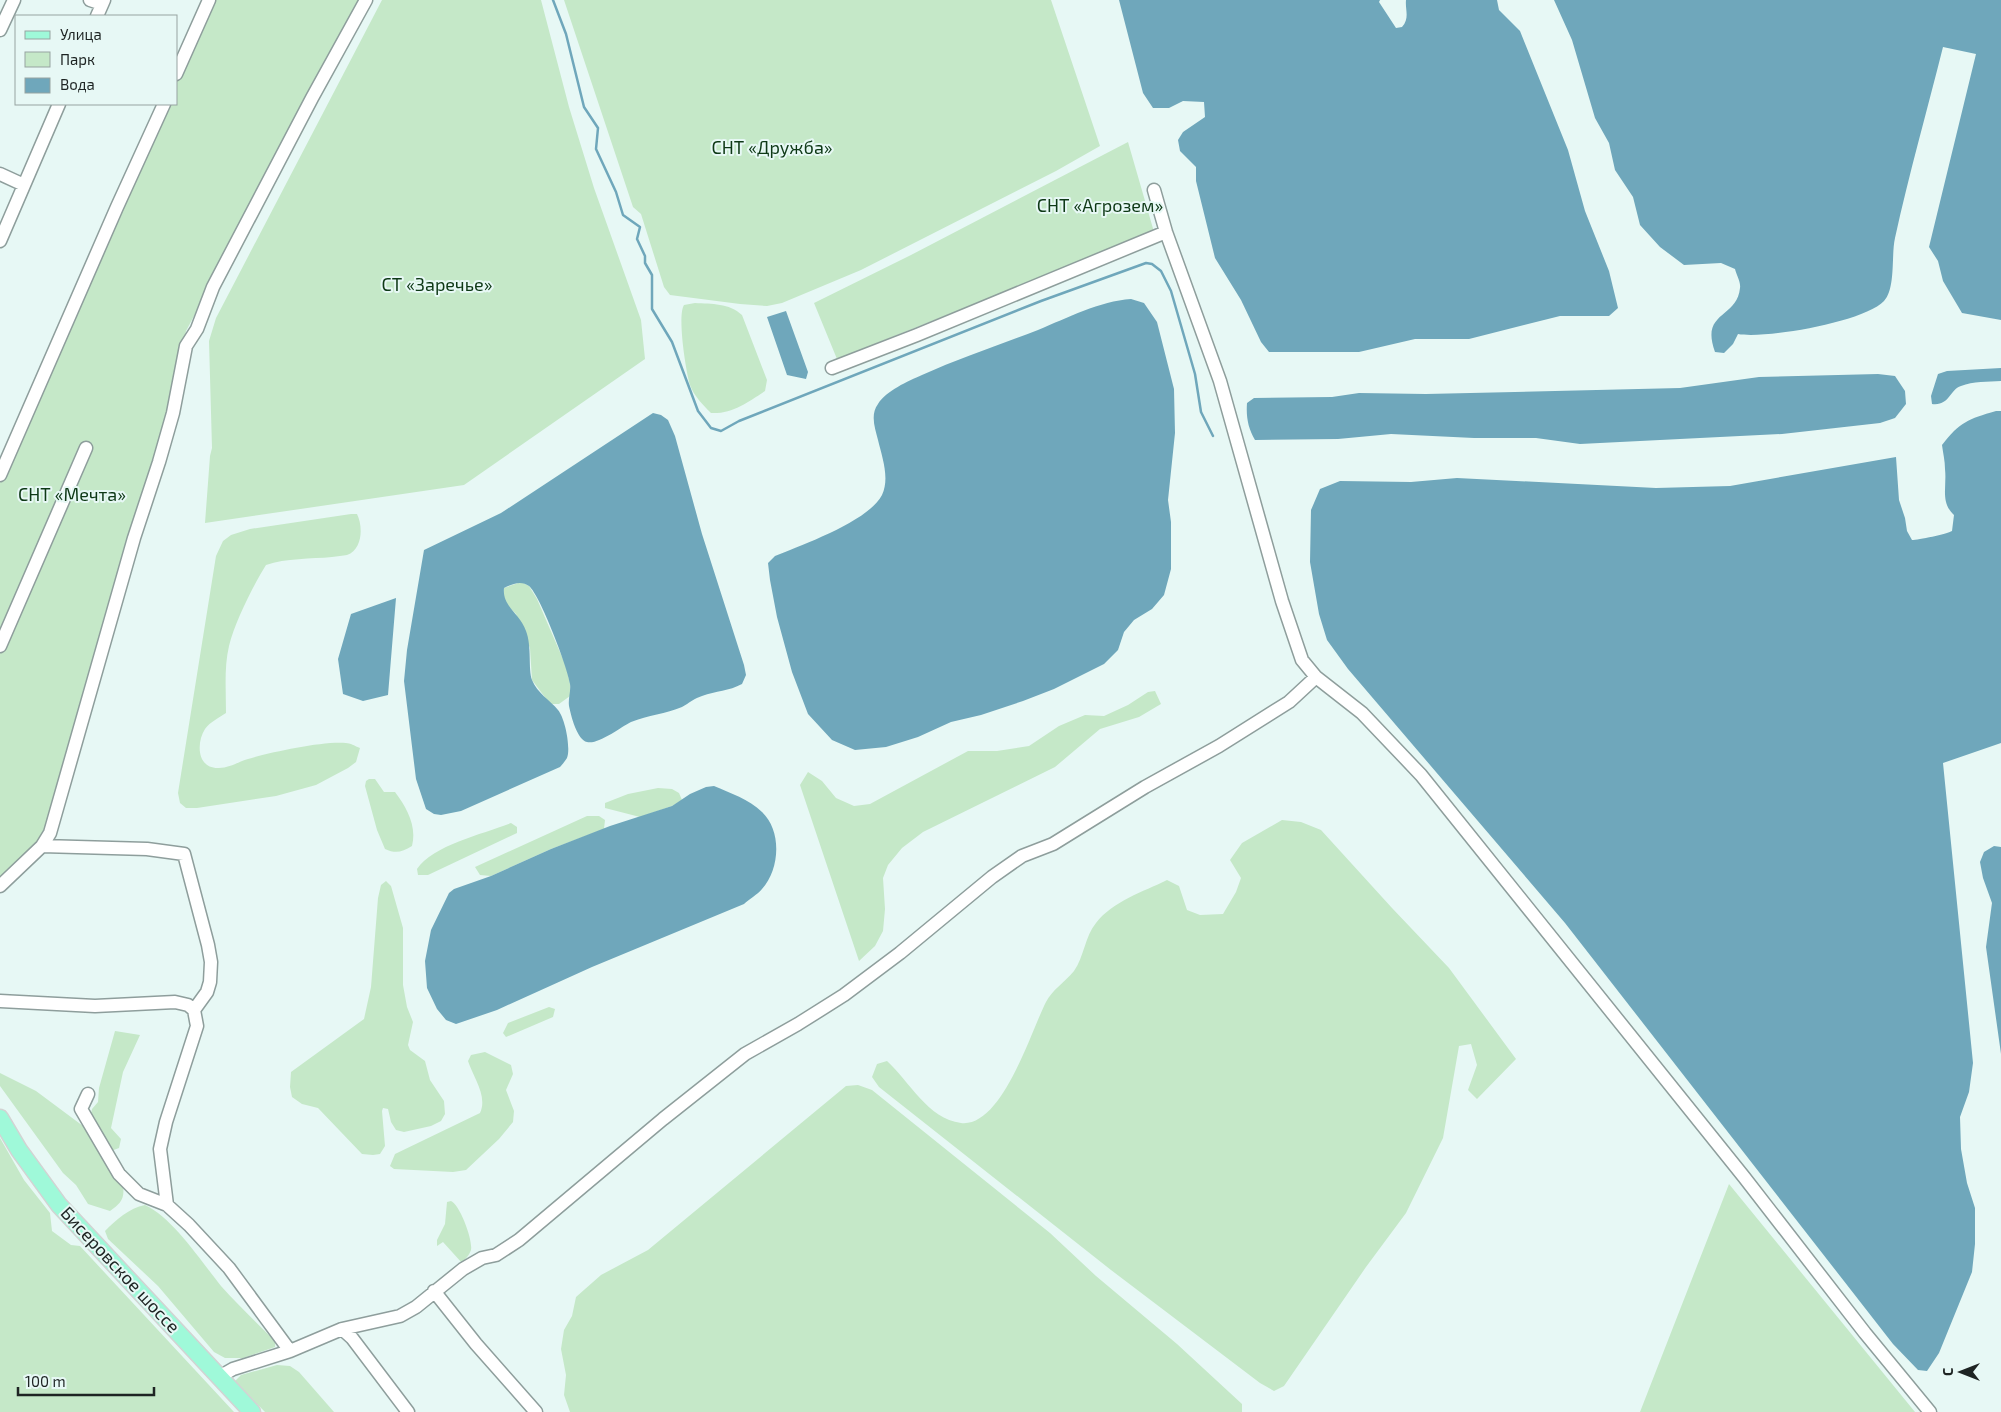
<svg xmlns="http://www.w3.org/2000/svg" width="2001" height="1412" viewBox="0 0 2001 1412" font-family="'Exo 2',sans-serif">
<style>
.green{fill:#c5e8c8}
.water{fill:#6fa7bb}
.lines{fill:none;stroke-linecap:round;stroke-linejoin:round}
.stream{stroke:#6fa7bb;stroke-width:2.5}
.minor-casing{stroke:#8e9e9c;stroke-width:15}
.major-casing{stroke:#d2d3d3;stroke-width:19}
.minor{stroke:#fff;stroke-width:12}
.major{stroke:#9ff9d9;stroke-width:16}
.labels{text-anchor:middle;stroke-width:4;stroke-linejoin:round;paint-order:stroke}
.park-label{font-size:18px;fill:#0e3916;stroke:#e7f8f5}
.street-label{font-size:18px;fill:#1e2423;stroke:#e7f8f5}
</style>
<rect width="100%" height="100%" fill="#e7f8f5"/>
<path class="green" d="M 212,0 L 362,0 L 186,331 L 170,414 L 46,832 L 28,856 L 0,881 L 0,483 L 167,104 L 176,104 L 176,82 Z
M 382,0 L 541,0 L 569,107 L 594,188 L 641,320 L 645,359 L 464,485 L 205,523 L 210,456 L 212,448 L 209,341 L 216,318 Z
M 564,0 L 1051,0 L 1100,146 L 1056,171 L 861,270 L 782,303 L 767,306 L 740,304 L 670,295 L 664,287 L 641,214 L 633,207 Z
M 1128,142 L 1154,232 L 837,359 L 814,303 L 911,255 Z
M 695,303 C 712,304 729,303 742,315 L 767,380 L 765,391 C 748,402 733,414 711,413 C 703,405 694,396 690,385 C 686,372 677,316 684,305 Z
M 351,514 L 357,514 C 363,526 363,549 347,555 C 343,556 337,556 332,557 C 311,559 286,558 266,565 C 253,586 235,622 229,646 C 224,667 226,691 226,713 C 220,717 210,722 205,729 C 196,743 197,769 219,768 C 229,768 238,762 248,759 C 272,752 322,741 346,743 C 350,743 355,746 360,748 L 356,762 L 348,768 L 316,785 L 276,796 L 197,808 L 186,808 L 180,803 L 178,793 L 216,556 L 223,541 L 231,535 L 250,529 Z
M 521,582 L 529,586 L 537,599 L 566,666 L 570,684 L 570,696 L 559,704 L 550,704 L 532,680 L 530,648 L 516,614 L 508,606 L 503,598 L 504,588 Z
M 1155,691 L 1161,704 L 1139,717 L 1100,729 L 1055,767 L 923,832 L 902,848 L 888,865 L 883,878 L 885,909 L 883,931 L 875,946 L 859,961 L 800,785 L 808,772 L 822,781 L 836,798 L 854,806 L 870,804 L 968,751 L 997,751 L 1029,746 L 1059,726 L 1085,715 L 1104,716 L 1128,705 L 1148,692 Z
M 369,779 L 375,779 L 384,792 L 395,792 C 407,808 417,826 412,846 C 402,852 396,854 385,849 L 377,830 L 365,786 L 366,781 Z
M 658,788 L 672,789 L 679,793 L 682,800 L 672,806 L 640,817 L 605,808 L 605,803 L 628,794 Z
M 587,816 L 599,816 L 605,820 L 604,829 L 551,849 L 491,876 L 480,875 L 475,867 Z
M 1282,820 L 1301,822 L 1321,830 L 1392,908 L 1449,968 L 1516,1059 L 1477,1099 L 1468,1090 L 1477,1065 L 1471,1044 L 1459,1046 L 1443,1138 L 1406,1213 L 1366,1267 L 1284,1386 L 1274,1391 L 1260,1383 L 1111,1270 L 879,1087 L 872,1077 L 877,1064 L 887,1061 C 909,1081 928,1119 961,1123 C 1002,1128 1031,1031 1046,1002 C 1052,990 1065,982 1074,971 C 1084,957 1085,936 1096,923 C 1113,901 1143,892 1167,880 L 1179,886 L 1187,910 L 1200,915 L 1223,914 L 1236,892 L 1241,878 L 1230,860 L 1242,843 Z
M 511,823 L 517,827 L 517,833 L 428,875 L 418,875 L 417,869 C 433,845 483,834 511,823 Z
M 386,881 L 391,886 L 403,928 L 403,985 L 407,1007 L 413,1022 L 408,1045 L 410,1050 L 425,1061 L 430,1080 L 444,1101 L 445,1114 L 441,1121 L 431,1126 L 404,1132 L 396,1130 L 391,1122 L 388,1109 L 383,1108 L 382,1111 L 385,1146 L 380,1154 L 373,1155 L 362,1154 L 318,1108 L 302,1104 L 292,1097 L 290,1087 L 291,1072 L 364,1019 L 371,987 L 378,898 L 381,885 Z
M 549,1007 L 555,1009 L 553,1017 L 506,1037 L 503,1033 L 508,1023 Z
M 115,1031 L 140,1035 L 123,1072 L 111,1128 L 121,1139 L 119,1148 L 111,1151 L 91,1114 L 92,1109 L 98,1102 L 99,1088 Z
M 485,1052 L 511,1065 L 513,1074 L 506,1090 L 514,1111 L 513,1122 L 499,1139 L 466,1170 L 453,1172 L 394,1169 L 390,1166 L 395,1154 L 480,1113 C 488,1096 473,1077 468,1061 L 471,1055 Z
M 0,1073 L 36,1091 L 83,1126 L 123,1186 C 125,1199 120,1204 110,1211 L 88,1204 L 76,1185 L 63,1173 L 0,1086 Z
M 858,1085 L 872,1090 L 1050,1233 L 1096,1276 L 1177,1344 L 1242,1404 L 1242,1412 L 570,1412 L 564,1395 L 566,1375 L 561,1349 L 564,1330 L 572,1316 L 576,1297 L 601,1275 L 648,1250 L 846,1086 Z
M 0,1138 L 24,1180 L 50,1213 L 52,1231 L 71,1245 L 80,1246 L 234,1412 L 0,1412 Z
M 1729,1184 L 1915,1412 L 1640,1412 Z
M 451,1201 C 460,1205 473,1240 471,1250 C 469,1256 465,1259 462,1263 L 443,1242 L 437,1246 L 437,1240 L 445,1224 L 447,1202 Z
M 145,1205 C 173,1218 201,1261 221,1286 C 238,1305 257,1323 275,1341 L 275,1347 L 243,1358 L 225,1358 L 214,1352 L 158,1286 L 108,1239 L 105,1231 C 116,1220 129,1208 145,1205 Z
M 277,1365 L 290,1366 L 299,1372 L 334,1412 L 265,1412 L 235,1381 L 241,1375 Z"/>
<path class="water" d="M 1119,0 L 1380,0 L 1379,2 L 1396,28 L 1402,27 C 1410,18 1405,10 1406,0 L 1497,0 L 1499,10 L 1520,31 L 1568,150 L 1585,211 L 1609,271 L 1618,308 L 1609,316 L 1560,316 L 1469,339 L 1415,339 L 1359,352 L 1269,352 L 1261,342 L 1241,300 L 1215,258 L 1196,181 L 1196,167 L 1180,151 L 1178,140 L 1183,132 L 1205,117 L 1204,102 L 1183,101 L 1169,108 L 1153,108 L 1143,93 Z
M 1554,0 L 2001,0 L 2001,320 L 1962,313 L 1943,281 L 1938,261 L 1929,247 L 1976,54 L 1943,47 C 1927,111 1909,174 1895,238 C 1891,255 1896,288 1884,301 C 1864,322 1766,339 1738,334 L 1733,344 L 1724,353 L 1715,352 C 1700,311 1737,319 1740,288 C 1741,282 1736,274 1735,269 L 1721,263 L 1684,265 L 1660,247 L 1640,225 L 1633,197 L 1615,170 L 1609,143 L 1595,118 L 1572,40 Z
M 1131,299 L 1144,303 L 1157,322 L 1174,389 L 1175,433 L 1168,500 L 1171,522 L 1171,569 L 1164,595 L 1152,609 L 1134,620 L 1124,632 L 1118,650 L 1104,664 L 1054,689 L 1023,701 L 981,715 L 951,722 L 918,737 L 886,747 L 855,750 L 832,740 L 808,714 L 792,672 L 777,617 L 770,580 L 768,563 L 775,556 C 802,545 869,521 882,495 C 890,478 882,457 878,440 C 875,428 870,415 878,404 C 886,391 908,381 922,375 C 960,358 999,345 1038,330 C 1067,318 1100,301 1131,299 Z
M 786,311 L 808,372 L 806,379 L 787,375 L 767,317 Z
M 2001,368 L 2001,381 C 1988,382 1973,381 1961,386 C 1949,390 1950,406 1932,404 L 1931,396 L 1938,374 L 1947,371 Z
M 1878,374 L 1895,376 L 1905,391 L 1906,404 L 1895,418 L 1880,423 L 1782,434 L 1580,444 L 1536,438 L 1474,438 L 1391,434 L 1338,439 L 1255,440 C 1248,428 1246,417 1247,403 L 1254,398 L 1332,397 L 1359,393 L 1426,394 L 1680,388 L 1759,377 Z
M 1996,411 L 2001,411 L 2001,743 L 1943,763 L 1973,1063 L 1969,1092 L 1960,1117 L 1961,1149 L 1967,1183 L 1975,1208 L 1975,1244 L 1972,1272 L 1939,1353 L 1927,1371 L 1918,1370 L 1893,1344 L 1565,923 L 1348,669 L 1327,640 L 1319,614 L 1310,562 L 1311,510 L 1320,489 L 1340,481 L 1411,482 L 1457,478 L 1656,488 L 1730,486 L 1896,457 L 1899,500 L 1905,518 L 1907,531 L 1912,540 C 1918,540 1947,534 1952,531 L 1954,515 C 1940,502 1947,487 1945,469 C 1945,461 1943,453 1942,445 C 1960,422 1968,419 1996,411 Z
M 653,413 L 661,415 L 668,420 L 675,436 L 702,534 L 744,665 L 746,675 L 742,684 C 729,691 716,691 702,696 C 695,698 689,703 682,707 C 666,714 648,715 631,722 C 621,727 598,745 587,742 C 577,740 571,716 569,706 C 568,699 571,691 570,684 C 568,668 540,595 529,586 C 521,580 512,584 504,588 C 502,607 520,613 526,631 C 532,646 528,669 532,680 C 537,693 550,700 558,710 C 565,718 571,748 567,758 C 565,761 562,765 560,767 L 461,811 L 441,815 L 434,814 L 426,809 L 416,779 L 404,681 L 407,650 L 424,550 L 501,513 Z
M 396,598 L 388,695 L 363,701 L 343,694 L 338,659 L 351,614 Z
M 714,786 C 730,793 749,799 762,812 C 782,831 780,869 762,889 C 757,895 749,899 744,904 L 592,967 L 497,1010 L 456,1024 L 446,1020 L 437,1009 L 427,988 L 425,961 L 431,930 L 449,893 L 454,889 L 491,876 L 551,849 L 610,826 L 672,806 L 690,794 L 706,787 Z
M 1994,846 L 2001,847 L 2001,1054 L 1986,947 L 1992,903 L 1983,878 L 1980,862 L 1984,852 Z"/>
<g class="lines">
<path class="stream" d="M 553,0 L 566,34 L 584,107 L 598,128 L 596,149 L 616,192 L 623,215 L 640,227 L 637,239 L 645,256 L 645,263 L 652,275 L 652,309 L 672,342 L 698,411 L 711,428 L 721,431 L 739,421 L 1041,301 L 1146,263 L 1152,264 L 1161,271 L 1171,291 L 1195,374 L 1201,412 L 1213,436"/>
<g class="minor-casing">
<path id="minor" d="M 90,0 L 102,4
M 97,16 L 104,0
M 0,30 L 14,0
M 176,74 L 209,0
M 0,174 L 24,185
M 1154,190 L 1166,232 L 1220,381 L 1282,601 L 1302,660 L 1316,677 L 1362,713 L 1421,775 L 1744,1177 L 1865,1333 L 1930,1412
M 0,241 L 59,104
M 832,368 L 917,335 L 1166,232
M 0,475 L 117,207 L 164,104
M 0,646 L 86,448
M 42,846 L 147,849 L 184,854 L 208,945 L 211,962 L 210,982 L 207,992 L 194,1010
M 0,886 L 42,846 L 50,833 L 134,538 L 159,462 L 173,413 L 186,346 L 197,329 L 213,287 L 312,98 L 366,0
M 0,1001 L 95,1006 L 175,1002 L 188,1005 L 194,1010 L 197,1026 L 166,1122 L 160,1149 L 167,1205 L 189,1225 L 229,1268 L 290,1351
M 88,1094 L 81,1109 L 119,1174 L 139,1194 L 167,1205
M 434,1291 L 476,1344 L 536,1412
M 342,1329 L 352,1338 L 408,1412
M 219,1377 L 233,1369 L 290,1351 L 342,1329 L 400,1316 L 416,1307 L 463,1269 L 482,1258 L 496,1255 L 519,1240 L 663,1119 L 745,1054 L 798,1024 L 844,995 L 900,953 L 992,877 L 1022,856 L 1053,844 L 1145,787 L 1219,746 L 1289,702 L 1316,677"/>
</g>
<g class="major-casing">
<path id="major" d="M 0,1118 L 19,1150 L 59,1205 L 252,1412"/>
</g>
<use href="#minor" class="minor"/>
<use href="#major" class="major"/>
</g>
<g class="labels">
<g class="park-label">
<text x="772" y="154">СНТ «Дружба»</text>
<text x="1100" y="212">СНТ «Агрозем»</text>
<text x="437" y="291">СТ «Заречье»</text>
<text x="72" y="501">СНТ «Мечта»</text>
</g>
<g class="street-label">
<text transform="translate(120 1270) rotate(47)" y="6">Бисеровское шоссе</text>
</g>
</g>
<rect x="15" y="15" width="162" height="90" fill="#e7f8f5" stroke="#97a3a1"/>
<rect x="25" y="31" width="25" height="8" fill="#9ff9d9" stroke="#97a3a1"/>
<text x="60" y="40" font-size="15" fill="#1e2423">Улица</text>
<rect x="25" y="52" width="25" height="15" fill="#c5e8c8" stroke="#97a3a1"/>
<text x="60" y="65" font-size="15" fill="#1e2423">Парк</text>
<rect x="25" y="78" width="25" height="15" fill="#6fa7bb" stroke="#97a3a1"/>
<text x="60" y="90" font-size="15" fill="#1e2423">Вода</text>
<g transform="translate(1961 1372) rotate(270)" stroke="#e7f8f5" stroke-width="4" paint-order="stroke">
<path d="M0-4L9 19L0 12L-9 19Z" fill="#1e2423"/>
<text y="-8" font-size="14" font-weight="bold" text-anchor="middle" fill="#1e2423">С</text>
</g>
<path d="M18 1387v8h136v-8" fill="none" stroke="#1e2423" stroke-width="2.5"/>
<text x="25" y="1387" font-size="15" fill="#1e2423" stroke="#e7f8f5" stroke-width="4" paint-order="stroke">100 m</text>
</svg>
